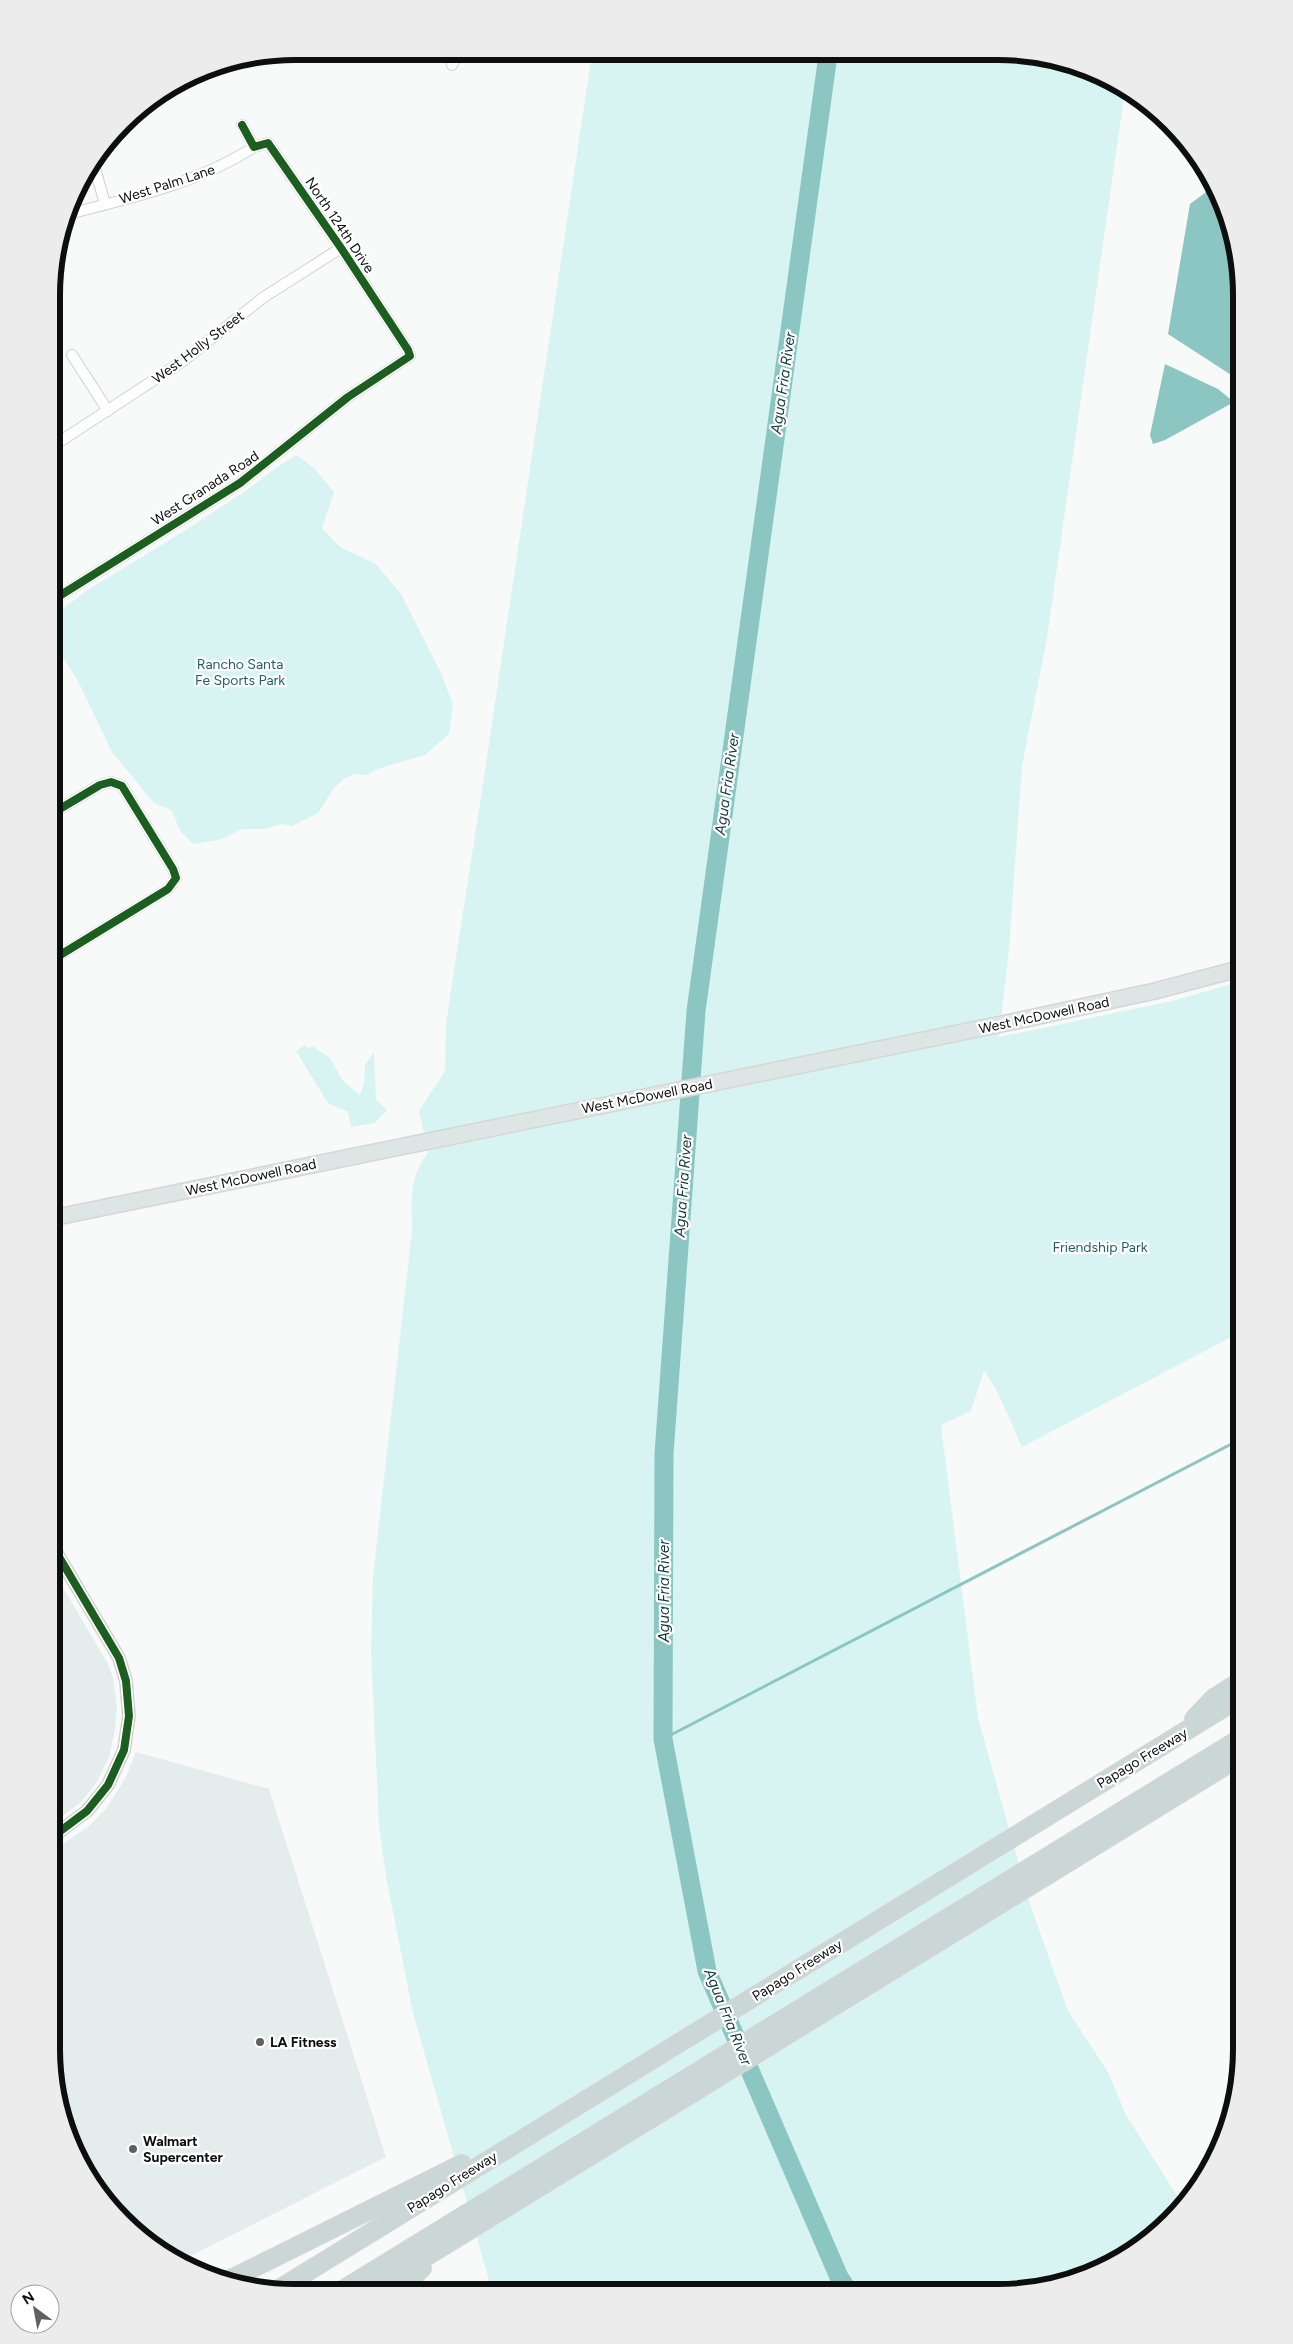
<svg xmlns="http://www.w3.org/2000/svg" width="1293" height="2344" viewBox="0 0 1293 2344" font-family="Figtree,sans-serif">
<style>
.built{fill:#e4edec}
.green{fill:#d8f4f2}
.water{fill:#8bc6c3}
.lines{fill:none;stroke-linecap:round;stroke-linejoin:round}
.stream{stroke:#8bc6c3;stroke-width:3}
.river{stroke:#8bc6c3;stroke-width:19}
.minor-casing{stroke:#cfd2d1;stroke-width:12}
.tertiary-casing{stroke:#cfd2d1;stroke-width:14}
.primary-casing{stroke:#d5d7d6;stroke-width:18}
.motorway-casing{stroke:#d5d7d6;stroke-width:20}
.minor{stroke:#fefefe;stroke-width:10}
.tertiary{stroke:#fefefe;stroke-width:11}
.primary{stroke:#dee6e5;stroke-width:15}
.motorway{stroke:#cbd6d6;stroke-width:18}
.cycleway-casing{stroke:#fff;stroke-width:11}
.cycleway{stroke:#1b5e20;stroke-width:8}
.poi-dot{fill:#5f6160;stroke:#fff;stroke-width:2}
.labels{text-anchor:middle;stroke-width:4.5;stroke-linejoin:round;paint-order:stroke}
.street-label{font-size:14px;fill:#0d0e0e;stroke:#fff}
.park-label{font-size:14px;fill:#1f6361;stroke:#fff}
.poi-label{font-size:14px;font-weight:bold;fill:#0d0e0e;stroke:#fff;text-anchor:start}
.water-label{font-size:15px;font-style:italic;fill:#0f3836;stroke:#fff}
.rim{fill:none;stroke:#0d0e0e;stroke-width:6}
</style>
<rect width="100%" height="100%" fill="#f7faf9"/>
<path class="built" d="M 52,1569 L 108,1664 L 113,1678 L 117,1706 L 115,1729 L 109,1757 L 97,1782 L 81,1802 L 52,1824 Z
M 136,1752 L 269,1789 L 386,2157 L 180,2261 L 134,2233 L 92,2185 L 64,2128 L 51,2049 L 51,1852 L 88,1827 L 106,1809 L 125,1779 Z"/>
<path class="green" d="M 592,53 L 1046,56 L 1106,76 L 1125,89 L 1047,638 L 1022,766 L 1009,950 L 999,1037 L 1172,1001 L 1242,981 L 1241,1332 L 1022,1447 L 998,1393 L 984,1370 L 971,1411 L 941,1425 L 978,1718 L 1031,1907 L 1068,2011 L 1108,2072 L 1126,2115 L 1183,2205 L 1134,2252 L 1077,2280 L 998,2293 L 492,2291 L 413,2013 L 386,1877 L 379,1825 L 371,1653 L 373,1577 L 412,1230 C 412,1200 408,1178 428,1153 L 419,1111 L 445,1071 L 446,1025 L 454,970 L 481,797 Z
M 297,455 L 315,469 L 334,492 L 322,528 L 340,547 L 376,564 L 401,594 L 440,671 L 453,704 L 449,734 L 425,755 L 377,769 L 368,775 L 354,774 L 344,779 L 334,788 L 318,813 L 292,826 L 282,824 L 263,829 L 242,829 L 219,840 L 193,844 L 181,832 L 171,810 L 154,803 L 112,752 L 77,679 L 57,649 L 54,614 C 70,605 80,594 94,586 C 144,556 193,526 241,494 C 260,481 276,466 297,455 Z
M 305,1045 L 308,1048 L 312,1046 L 330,1058 L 343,1081 L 360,1095 L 364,1084 L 365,1065 L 374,1052 L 376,1099 L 387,1110 L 375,1123 L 351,1127 L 348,1112 L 328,1103 L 296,1051 Z"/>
<path class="water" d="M 1214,186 L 1229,216 L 1242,295 L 1242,382 L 1168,334 L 1190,204 Z
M 1165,364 L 1218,389 L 1234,402 L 1165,440 L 1153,444 L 1150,435 Z"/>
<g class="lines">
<path class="stream" d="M 663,1739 L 1241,1439"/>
<path class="river" d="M 828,55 L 696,1011 L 664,1454 L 663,1739 L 707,1971 L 839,2277 L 849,2292"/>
<g class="minor-casing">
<path id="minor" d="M 452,65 L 459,52
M 94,165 L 105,204
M 68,214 C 132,198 198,183 254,147
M 72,355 L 108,411
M 53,446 L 183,361 L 264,297 L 341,248
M 53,593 L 56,598 L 240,483 L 348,397 L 410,356 L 408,350 L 341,248 L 268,143 L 254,147 L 242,125
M 52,960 L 168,889 L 176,878 L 173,869 L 122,786 L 111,782 L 100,785 L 53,813"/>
</g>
<g class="tertiary-casing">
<path id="tertiary" d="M 51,1838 L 87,1811 L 108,1785 L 124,1750 L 129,1716 L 126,1681 L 119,1658 L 52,1545"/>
</g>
<g class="primary-casing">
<path id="primary" d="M 52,1218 L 1002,1024 L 1155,991 L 1242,968"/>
</g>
<g class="motorway-casing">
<path id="motorway" d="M 1194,1719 L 1214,1698 L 1241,1681
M 227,2281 L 462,2164
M 276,2291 L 1241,1697
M 341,2291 L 1241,1738
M 370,2291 L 1241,1756
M 398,2291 L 422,2268"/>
</g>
<use href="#minor" class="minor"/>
<use href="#tertiary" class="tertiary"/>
<use href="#primary" class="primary"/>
<use href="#motorway" class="motorway"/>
<g class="cycleway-casing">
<path id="cycleway" d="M 53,593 L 56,598 L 240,483 L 348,397 L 410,356 L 408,350 L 341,248 L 268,143 L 254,147 L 242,125
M 52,960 L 168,889 L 176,878 L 173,869 L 122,786 L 111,782 L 100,785 L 53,813
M 51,1838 L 87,1811 L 108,1785 L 124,1750 L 129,1716 L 126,1681 L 119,1658 L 52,1545"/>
</g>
<use href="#cycleway" class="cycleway"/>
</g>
<g class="poi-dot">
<circle cx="260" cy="2042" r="5"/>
<circle cx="133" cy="2149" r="5"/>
</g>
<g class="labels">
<g class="street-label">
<text transform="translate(167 184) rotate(-18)" y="5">West Palm Lane</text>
<text transform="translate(340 225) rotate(56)" y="5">North 124th Drive</text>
<text transform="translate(198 347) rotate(-37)" y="5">West Holly Street</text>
<text transform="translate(205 488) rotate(-33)" y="5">West Granada Road</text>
<text transform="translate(1044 1015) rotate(-12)" y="5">West McDowell Road</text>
<text transform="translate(647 1096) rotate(-11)" y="5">West McDowell Road</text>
<text transform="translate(251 1177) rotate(-12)" y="5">West McDowell Road</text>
<text transform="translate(1142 1758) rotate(-31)" y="5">Papago Freeway</text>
<text transform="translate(797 1970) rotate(-32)" y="5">Papago Freeway</text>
<text transform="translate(452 2182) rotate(-32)" y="5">Papago Freeway</text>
</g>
<g class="park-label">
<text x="240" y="669">Rancho Santa<tspan x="240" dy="16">Fe Sports Park</tspan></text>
<text x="1100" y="1252">Friendship Park</text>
</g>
<g class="poi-label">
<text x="270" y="2047">LA Fitness</text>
<text x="143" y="2146">Walmart<tspan x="143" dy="16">Supercenter</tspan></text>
</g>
<g class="water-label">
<text transform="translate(783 383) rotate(-82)" y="5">Agua Fria River</text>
<text transform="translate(727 784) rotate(-82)" y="5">Agua Fria River</text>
<text transform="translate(683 1186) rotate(-86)" y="5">Agua Fria River</text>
<text transform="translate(664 1591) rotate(-90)" y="5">Agua Fria River</text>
<text transform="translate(728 2017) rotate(68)" y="5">Agua Fria River</text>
</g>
</g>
<path d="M0 0H1293V2344H0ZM295 60H998A235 235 0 0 1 1233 295V2049A235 235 0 0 1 998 2284H295A235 235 0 0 1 60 2049V295A235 235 0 0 1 295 60Z" fill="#ececec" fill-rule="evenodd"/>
<path class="rim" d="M295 60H998A235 235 0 0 1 1233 295V2049A235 235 0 0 1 998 2284H295A235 235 0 0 1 60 2049V295A235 235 0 0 1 295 60Z"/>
<g transform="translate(35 2309) rotate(328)"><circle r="24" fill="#ffffff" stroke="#9e9f9f"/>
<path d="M0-4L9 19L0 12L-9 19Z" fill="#5f6160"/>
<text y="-8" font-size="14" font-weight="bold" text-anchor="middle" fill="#0d0e0e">N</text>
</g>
</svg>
